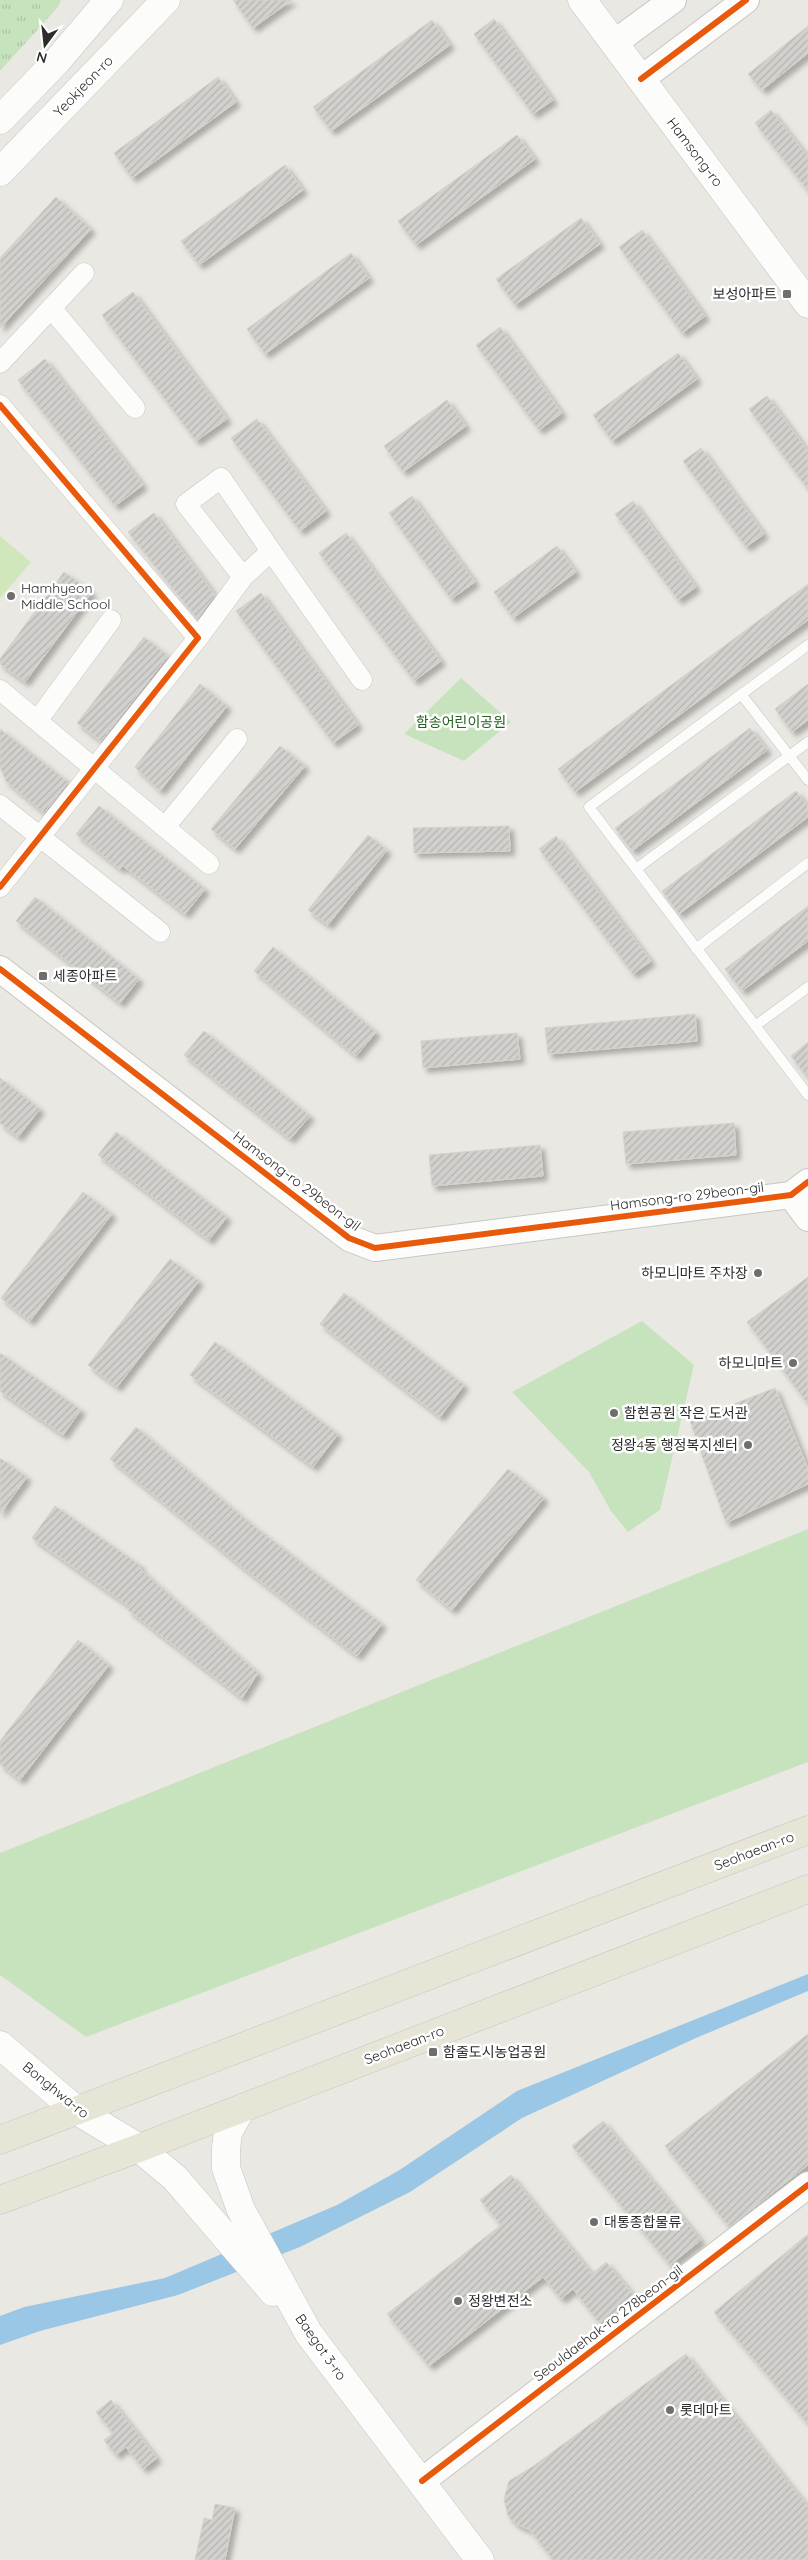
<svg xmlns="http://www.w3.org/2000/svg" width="808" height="2560" viewBox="0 0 808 2560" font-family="Quicksand,'Noto Sans KR',sans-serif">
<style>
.grass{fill:url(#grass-tufts)}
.park{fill:#c7e3bd}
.pitch{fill:#d0e7bc}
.water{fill:#9bc7e6}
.building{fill:url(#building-hatch);stroke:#d5d3ce;filter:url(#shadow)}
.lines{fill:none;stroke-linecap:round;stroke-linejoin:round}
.service-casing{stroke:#c7c6c6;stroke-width:11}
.minor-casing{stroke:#c7c6c6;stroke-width:21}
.tertiary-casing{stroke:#c7c6c6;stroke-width:28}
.secondary-casing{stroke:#c7c6c6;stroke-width:29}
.primary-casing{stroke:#c6c5c2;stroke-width:29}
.service{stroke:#fcfcfb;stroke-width:10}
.minor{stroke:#fcfcfb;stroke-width:20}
.tertiary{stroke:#fcfcfb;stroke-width:26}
.secondary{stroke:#fcfcfb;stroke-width:28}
.primary{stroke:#e6e5d6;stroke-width:28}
.cycleway-casing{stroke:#fff;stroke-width:9}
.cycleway{stroke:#e8590c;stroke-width:6}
.poi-dot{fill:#6e6e6c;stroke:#fff;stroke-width:2}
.labels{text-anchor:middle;stroke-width:5;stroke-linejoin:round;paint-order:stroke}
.street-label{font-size:14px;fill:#2c2c2c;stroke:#fff}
.poi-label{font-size:14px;fill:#2c2c2c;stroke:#fff;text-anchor:start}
.park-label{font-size:14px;fill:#23651f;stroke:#fff}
</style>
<defs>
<pattern id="grass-tufts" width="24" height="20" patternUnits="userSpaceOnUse" patternTransform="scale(1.25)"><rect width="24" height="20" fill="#c7e3bd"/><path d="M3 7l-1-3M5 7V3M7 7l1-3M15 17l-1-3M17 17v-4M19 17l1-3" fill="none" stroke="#abc3a3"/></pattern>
<pattern id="building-hatch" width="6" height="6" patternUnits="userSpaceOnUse" patternTransform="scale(1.25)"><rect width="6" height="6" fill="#d3d1cd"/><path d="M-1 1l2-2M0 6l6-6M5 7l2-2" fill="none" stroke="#b5b4b0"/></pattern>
<filter id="shadow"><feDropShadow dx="4.5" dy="4.5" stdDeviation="2.5" flood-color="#0004"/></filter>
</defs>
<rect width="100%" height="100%" fill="#eae8e2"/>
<path class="grass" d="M 0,0 L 61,0 L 58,7 L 0,71 Z"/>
<path class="park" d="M 461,678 L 511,722 L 464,761 L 404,734 Z
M 642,1321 L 694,1365 L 660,1510 L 628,1532 L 611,1511 L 589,1472 L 512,1392 Z
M 808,1529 L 808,1762 L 86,2037 L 0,1975 L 0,1853 Z"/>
<path class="pitch" d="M 0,536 L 31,562 L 0,598 Z"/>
<path class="water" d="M 808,1974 L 808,1991 L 696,2038 L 522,2118 L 410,2192 L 300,2247 L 178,2295 L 40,2331 L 0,2345 L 0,2316 L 24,2307 L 165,2278 L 337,2205 L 398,2171 L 517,2091 Z"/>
<path class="building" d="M 233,0 L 292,0 L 253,28 Z
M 494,19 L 553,100 L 533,114 L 474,34 Z
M 432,20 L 450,45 L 331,131 L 313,107 Z
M 808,26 L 808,53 L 762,90 L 748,74 Z
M 218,77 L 236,102 L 132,178 L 114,153 Z
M 771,110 L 808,157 L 808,191 L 755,123 Z
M 517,135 L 535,159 L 416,245 L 398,221 Z
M 285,165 L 303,190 L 199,265 L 181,241 Z
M 56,197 L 91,229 L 0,328 L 0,258 Z
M 581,218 L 600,244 L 515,305 L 496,279 Z
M 642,230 L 705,316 L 682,333 L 619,247 Z
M 351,253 L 369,278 L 265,354 L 247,329 Z
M 133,292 L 227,419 L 196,441 L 102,315 Z
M 500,327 L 562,413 L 539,430 L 476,345 Z
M 678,353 L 697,379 L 612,441 L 593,415 Z
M 45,359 L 143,485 L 115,506 L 18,380 Z
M 767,396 L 808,451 L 808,489 L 749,409 Z
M 447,400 L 466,426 L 403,472 L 384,446 Z
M 257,419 L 326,511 L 300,531 L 231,438 Z
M 701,448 L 764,534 L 746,547 L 683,461 Z
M 412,496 L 475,582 L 451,599 L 389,513 Z
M 633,501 L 696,587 L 678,600 L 615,514 Z
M 154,513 L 215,595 L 197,619 L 128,532 Z
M 346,533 L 441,661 L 414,681 L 319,553 Z
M 557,546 L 576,572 L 513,618 L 494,592 Z
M 64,572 L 92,592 L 25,682 L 0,664 L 0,659 Z
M 808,584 L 808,620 L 575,792 L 558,769 Z
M 261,593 L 358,725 L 333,743 L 236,611 Z
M 144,637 L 168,656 L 101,741 L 77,723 Z
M 200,684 L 227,706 L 160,791 L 135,767 Z
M 808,684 L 808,720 L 792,732 L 775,709 Z
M 750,728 L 767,750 L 632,851 L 615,828 Z
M 0,729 L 68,782 L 44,813 L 6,781 L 0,767 Z
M 280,746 L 305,766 L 235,849 L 211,829 Z
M 796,791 L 808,807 L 808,817 L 679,914 L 662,891 Z
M 99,806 L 205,889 L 185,914 L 123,866 L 120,869 L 76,834 Z
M 509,826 L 510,851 L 414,853 L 413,828 Z
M 368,835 L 387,850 L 328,925 L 308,910 Z
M 556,836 L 651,961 L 633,974 L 539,849 Z
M 35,897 L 139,979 L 120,1003 L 16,921 Z
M 808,906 L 808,941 L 742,991 L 725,969 Z
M 273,947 L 376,1032 L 356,1056 L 254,971 Z
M 695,1014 L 697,1041 L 548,1054 L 545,1028 Z
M 204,1031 L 310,1116 L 290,1139 L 184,1055 Z
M 517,1033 L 520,1059 L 423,1068 L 421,1041 Z
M 808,1042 L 808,1078 L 791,1056 Z
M 0,1078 L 40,1109 L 18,1137 L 0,1123 Z
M 734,1123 L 736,1155 L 626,1164 L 623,1132 Z
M 116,1132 L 227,1217 L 209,1240 L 98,1155 Z
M 540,1145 L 543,1176 L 432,1186 L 429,1155 Z
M 83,1192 L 112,1214 L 30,1321 L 1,1298 Z
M 170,1259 L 199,1281 L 117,1387 L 88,1365 Z
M 808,1277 L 808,1404 L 747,1322 Z
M 344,1293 L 464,1385 L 440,1417 L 320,1324 Z
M 215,1342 L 338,1434 L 313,1467 L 190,1375 Z
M 0,1353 L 81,1410 L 63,1435 L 0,1391 Z
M 775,1388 L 808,1469 L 808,1484 L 726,1523 L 690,1421 Z
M 136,1427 L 251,1524 L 382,1624 L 357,1656 L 242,1567 L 110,1459 Z
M 0,1458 L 27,1477 L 0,1514 Z
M 508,1469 L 544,1498 L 452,1610 L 416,1580 Z
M 55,1506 L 141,1566 L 139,1568 L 258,1673 L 242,1698 L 128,1610 L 130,1607 L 32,1538 Z
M 78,1640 L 109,1665 L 20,1780 L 0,1764 L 0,1741 Z
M 808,2034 L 808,2165 L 729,2227 L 665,2146 Z
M 603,2121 L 701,2240 L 670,2265 L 572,2146 Z
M 511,2175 L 592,2274 L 606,2262 L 636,2298 L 601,2325 L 573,2289 L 561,2299 L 543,2277 L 429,2366 L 387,2314 L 501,2225 L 480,2200 Z
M 808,2234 L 808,2424 L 714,2312 Z
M 686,2354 L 808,2507 L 808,2560 L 553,2560 L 530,2530 L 516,2524 L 508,2516 L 504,2499 L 509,2481 L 532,2467 Z
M 111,2400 L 157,2458 L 143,2469 L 126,2447 L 116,2455 L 104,2440 L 113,2433 L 96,2412 Z
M 215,2504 L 235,2508 L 225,2560 L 195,2560 L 204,2518 L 212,2520 Z"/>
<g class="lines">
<g class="service-casing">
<path id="service" d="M 808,645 L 589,807 L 808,1095
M 741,694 L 808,780
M 636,869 L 808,742
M 696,949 L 808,863
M 755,1026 L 808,987"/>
</g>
<g class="minor-casing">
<path id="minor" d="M 51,308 L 135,408
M 0,363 L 84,273
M 0,405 L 198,638 L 0,887
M 271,551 L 362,680
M 198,638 L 243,577 L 186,504 L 221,478 L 271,551 L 243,577
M 0,690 L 209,864
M 37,721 L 111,620
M 0,805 L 160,932
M 165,827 L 237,739"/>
</g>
<g class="tertiary-casing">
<path id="tertiary" d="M 614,43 L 673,0
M 641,79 L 746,0
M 0,969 L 349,1238 L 375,1248 L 791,1195 L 808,1182
M 791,1195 L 808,1218
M 422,2481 L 808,2185"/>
</g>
<g class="secondary-casing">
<path id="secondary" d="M 582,0 L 808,304
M 0,120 L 57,61 L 109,0
M 0,172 L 166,0
M 0,2045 L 76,2110 L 139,2148 L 175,2178 L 273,2292
M 241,2109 L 228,2132 L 226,2149 L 226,2168 L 241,2210 L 309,2334 L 480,2560"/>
</g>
<g class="primary-casing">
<path id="primary" d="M 0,2140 L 808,1830
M 0,2200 L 139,2148 L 808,1889"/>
</g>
<use href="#service" class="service"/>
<use href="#minor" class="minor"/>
<use href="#tertiary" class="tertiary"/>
<use href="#secondary" class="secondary"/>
<use href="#primary" class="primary"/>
<g class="cycleway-casing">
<path id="cycleway" d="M 641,79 L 746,0
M 0,405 L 198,638 L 0,887
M 0,969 L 349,1238 L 375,1248 L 791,1195 L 808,1182
M 422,2481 L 808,2185"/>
</g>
<use href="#cycleway" class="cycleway"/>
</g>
<g class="poi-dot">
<rect x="782" y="289" width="10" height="10" rx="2.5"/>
<circle cx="11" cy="596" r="5"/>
<rect x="38" y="971" width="10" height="10" rx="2.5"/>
<circle cx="758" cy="1273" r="5"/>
<circle cx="793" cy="1363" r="5"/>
<circle cx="614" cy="1413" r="5"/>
<circle cx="748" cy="1445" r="5"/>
<rect x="428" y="2047" width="10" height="10" rx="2.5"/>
<circle cx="594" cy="2222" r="5"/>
<circle cx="458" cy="2301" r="5"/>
<circle cx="670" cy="2410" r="5"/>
</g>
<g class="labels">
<g class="street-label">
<text transform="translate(83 86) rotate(-46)" y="5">Yeokjeon-ro</text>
<text transform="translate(695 152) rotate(53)" y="5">Hamsong-ro</text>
<text transform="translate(297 1181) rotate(37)" y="5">Hamsong-ro 29beon-gil</text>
<text transform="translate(687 1196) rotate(-7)" y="5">Hamsong-ro 29beon-gil</text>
<text transform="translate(754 1851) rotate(-21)" y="5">Seohaean-ro</text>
<text transform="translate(404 2045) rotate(-21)" y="5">Seohaean-ro</text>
<text transform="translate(56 2090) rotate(39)" y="5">Bonghwa-ro</text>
<text transform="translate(608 2323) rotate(-37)" y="5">Seouldaehak-ro 278beon-gil</text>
<text transform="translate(321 2347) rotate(55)" y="5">Baegot 3-ro</text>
</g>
<g class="poi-label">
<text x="777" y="299" text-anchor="end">보성아파트</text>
<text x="21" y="593">Hamhyeon<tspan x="21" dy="16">Middle School</tspan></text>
<text x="53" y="981">세종아파트</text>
<text x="748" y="1278" text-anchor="end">하모니마트 주차장</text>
<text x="783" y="1368" text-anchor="end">하모니마트</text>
<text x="624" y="1418">함현공원 작은 도서관</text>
<text x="738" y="1450" text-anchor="end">정왕4동 행정복지센터</text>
<text x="443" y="2057">함줄도시농업공원</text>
<text x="604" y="2227">대통종합물류</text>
<text x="468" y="2306">정왕변전소</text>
<text x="680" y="2415">롯데마트</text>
</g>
<g class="park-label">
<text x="461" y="727">함송어린이공원</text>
</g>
</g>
<g transform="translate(45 45) rotate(195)" stroke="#ffffff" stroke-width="4" paint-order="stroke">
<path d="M0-4L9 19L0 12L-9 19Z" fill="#2c2c2c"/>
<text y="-8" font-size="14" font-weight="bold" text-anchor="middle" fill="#2c2c2c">N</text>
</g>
</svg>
